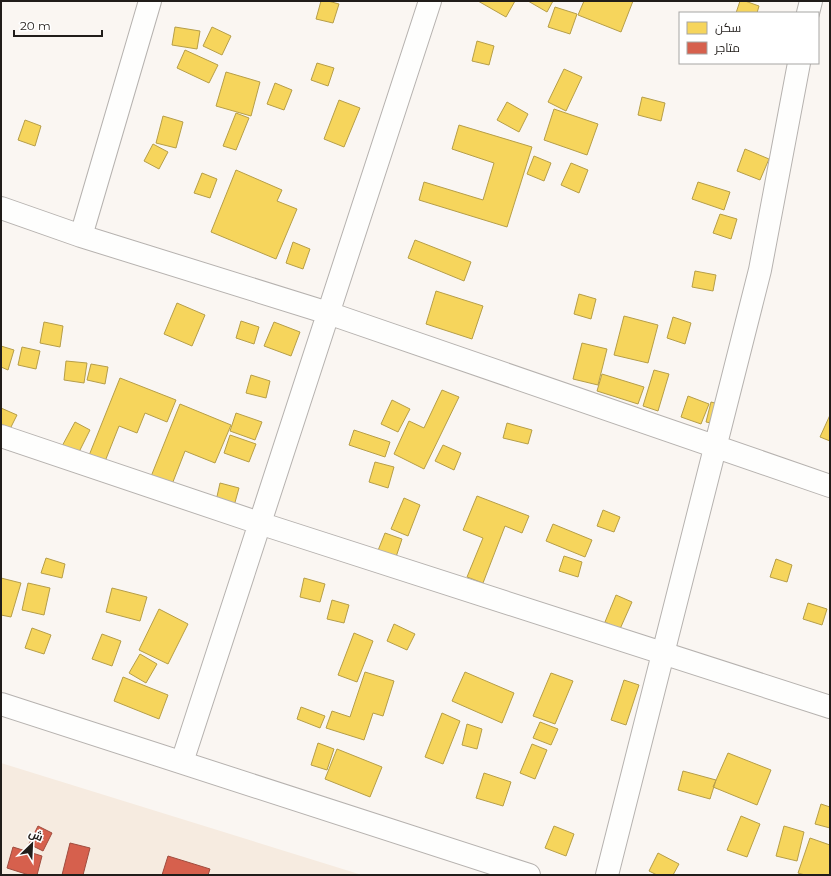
<svg xmlns="http://www.w3.org/2000/svg" width="831" height="876" viewBox="0 0 831 876" font-family="Montserrat,Cairo,sans-serif">
<style>
.commercial{fill:#f6ebe0}
.homes{fill:#f6d55c;stroke:#b69e48}
.shops{fill:#d6604d;stroke:#a04c3e}
.lines{fill:none;stroke-linecap:round;stroke-linejoin:round}
.minor-casing{stroke:#b6b2af;stroke-width:24}
.minor{stroke:#fefefd;stroke-width:22}
</style>
<rect width="100%" height="100%" fill="#faf6f2"/>
<path class="commercial" d="M 1,763 L 362,875 L 1,875 Z"/>
<path class="homes" d="M 321,1 L 328,1 L 339,4 L 333,23 L 316,19 Z
M 478,1 L 515,1 L 506,17 Z
M 528,1 L 553,1 L 547,12 Z
M 584,1 L 633,1 L 621,32 L 578,15 Z
M 740,1 L 745,1 L 759,6 L 757,13 L 736,13 Z
M 555,7 L 577,14 L 570,34 L 548,27 Z
M 175,27 L 200,31 L 197,49 L 172,45 Z
M 212,27 L 231,36 L 222,55 L 203,46 Z
M 477,41 L 494,46 L 489,65 L 472,61 Z
M 185,50 L 218,65 L 209,83 L 177,68 Z
M 317,63 L 334,68 L 328,86 L 311,80 Z
M 564,69 L 582,77 L 566,111 L 548,102 Z
M 226,72 L 260,82 L 251,116 L 216,106 Z
M 275,83 L 292,90 L 284,110 L 267,104 Z
M 642,97 L 665,103 L 661,121 L 638,115 Z
M 339,100 L 360,108 L 344,147 L 324,139 Z
M 507,102 L 528,114 L 519,132 L 497,120 Z
M 554,109 L 598,124 L 587,155 L 544,140 Z
M 236,113 L 249,118 L 236,150 L 223,146 Z
M 163,116 L 183,122 L 176,148 L 156,143 Z
M 25,120 L 41,126 L 35,146 L 18,140 Z
M 459,125 L 532,147 L 507,227 L 419,200 L 424,182 L 483,200 L 494,163 L 452,149 Z
M 153,144 L 168,152 L 159,169 L 144,161 Z
M 745,149 L 769,159 L 760,180 L 737,171 Z
M 534,156 L 551,163 L 544,181 L 527,174 Z
M 571,163 L 588,170 L 579,193 L 561,185 Z
M 236,170 L 282,190 L 277,201 L 297,209 L 276,259 L 211,232 Z
M 202,173 L 217,179 L 210,198 L 194,193 Z
M 698,182 L 730,192 L 724,210 L 692,199 Z
M 720,214 L 737,219 L 731,239 L 713,233 Z
M 415,240 L 471,262 L 464,281 L 408,258 Z
M 293,242 L 310,249 L 303,269 L 286,263 Z
M 695,271 L 716,275 L 713,291 L 692,287 Z
M 436,291 L 483,306 L 472,339 L 426,324 Z
M 579,294 L 596,299 L 591,319 L 574,314 Z
M 177,303 L 205,315 L 192,346 L 164,334 Z
M 624,316 L 658,325 L 648,363 L 614,355 Z
M 673,317 L 691,323 L 685,344 L 667,338 Z
M 241,321 L 259,327 L 254,344 L 236,338 Z
M 44,322 L 63,326 L 60,347 L 40,343 Z
M 274,322 L 300,332 L 291,356 L 264,346 Z
M 582,343 L 607,349 L 598,385 L 573,379 Z
M 1,346 L 14,350 L 8,370 L 1,367 Z
M 22,347 L 40,351 L 36,369 L 18,365 Z
M 66,361 L 87,363 L 84,383 L 64,380 Z
M 91,364 L 108,367 L 105,384 L 87,380 Z
M 654,370 L 669,374 L 658,411 L 643,406 Z
M 602,374 L 644,387 L 638,404 L 597,391 Z
M 251,375 L 270,381 L 266,398 L 246,393 Z
M 120,378 L 176,400 L 167,422 L 145,413 L 137,433 L 119,426 L 104,464 L 88,458 Z
M 442,390 L 459,397 L 424,469 L 394,454 L 409,421 L 424,428 Z
M 688,396 L 709,404 L 701,424 L 681,417 Z
M 392,400 L 410,409 L 398,432 L 381,424 Z
M 711,402 L 730,407 L 725,426 L 706,422 Z
M 180,404 L 231,425 L 215,463 L 185,451 L 171,487 L 150,479 Z
M 1,408 L 17,415 L 8,433 L 1,430 Z
M 236,413 L 262,422 L 255,440 L 230,431 Z
M 830,415 L 830,441 L 820,437 Z
M 75,422 L 90,430 L 77,456 L 61,448 Z
M 507,423 L 532,430 L 528,444 L 503,438 Z
M 354,430 L 390,442 L 385,457 L 349,445 Z
M 230,435 L 256,444 L 249,462 L 224,453 Z
M 443,445 L 461,453 L 454,470 L 435,461 Z
M 375,462 L 394,467 L 388,488 L 369,482 Z
M 220,483 L 239,488 L 234,506 L 216,501 Z
M 477,496 L 529,516 L 522,533 L 505,526 L 483,583 L 467,577 L 483,538 L 463,530 Z
M 404,498 L 420,505 L 408,536 L 391,529 Z
M 603,510 L 620,517 L 614,532 L 597,526 Z
M 553,524 L 592,540 L 585,557 L 546,541 Z
M 385,533 L 402,539 L 395,560 L 377,553 Z
M 564,556 L 582,562 L 578,577 L 559,571 Z
M 46,558 L 65,564 L 62,578 L 41,573 Z
M 776,559 L 792,565 L 787,582 L 770,577 Z
M 1,578 L 21,583 L 11,617 L 1,615 Z
M 304,578 L 325,584 L 320,602 L 300,597 Z
M 28,583 L 50,588 L 44,615 L 22,610 Z
M 112,588 L 147,597 L 140,621 L 106,612 Z
M 616,595 L 632,602 L 620,629 L 605,622 Z
M 332,600 L 349,605 L 344,623 L 327,619 Z
M 808,603 L 827,609 L 822,625 L 803,619 Z
M 159,609 L 188,624 L 168,664 L 139,650 Z
M 394,624 L 415,634 L 407,650 L 387,641 Z
M 32,628 L 51,635 L 44,654 L 25,648 Z
M 354,633 L 373,641 L 357,682 L 338,675 Z
M 102,634 L 121,641 L 112,666 L 92,659 Z
M 140,654 L 157,664 L 146,683 L 129,673 Z
M 365,672 L 394,681 L 383,716 L 373,713 L 364,740 L 326,728 L 332,711 L 350,717 Z
M 465,672 L 514,693 L 502,723 L 452,701 Z
M 551,673 L 573,681 L 555,724 L 533,716 Z
M 123,677 L 168,695 L 159,719 L 114,701 Z
M 624,680 L 639,685 L 626,725 L 611,720 Z
M 301,707 L 325,716 L 320,728 L 297,719 Z
M 442,713 L 460,721 L 443,764 L 425,757 Z
M 540,722 L 558,729 L 551,745 L 533,738 Z
M 467,724 L 482,729 L 477,749 L 462,745 Z
M 318,743 L 334,749 L 327,770 L 311,765 Z
M 532,744 L 547,750 L 535,779 L 520,773 Z
M 337,749 L 382,767 L 370,797 L 325,779 Z
M 728,753 L 771,770 L 757,805 L 713,787 Z
M 683,771 L 716,780 L 710,799 L 678,790 Z
M 484,773 L 511,782 L 503,806 L 476,798 Z
M 821,804 L 830,807 L 830,828 L 815,824 Z
M 741,816 L 760,824 L 747,857 L 727,850 Z
M 554,826 L 574,834 L 566,856 L 545,848 Z
M 784,826 L 804,832 L 797,861 L 776,856 Z
M 810,838 L 830,845 L 830,875 L 805,875 L 798,873 Z
M 658,853 L 679,864 L 673,875 L 657,875 L 649,871 Z"/>
<path class="shops" d="M 38,826 L 52,833 L 43,851 L 29,844 Z
M 70,843 L 90,848 L 83,875 L 62,875 Z
M 13,847 L 42,856 L 37,875 L 29,875 L 7,868 Z
M 168,856 L 210,869 L 208,875 L 162,875 Z"/>
<g class="lines">
<g class="minor-casing">
<path id="minor" d="M 808,13 L 811,1
M 1,208 L 81,236 L 328,313 L 830,486
M 81,236 L 150,1
M 1,436 L 259,523 L 830,707
M 1,704 L 529,875
M 182,762 L 430,1
M 607,875 L 760,270 L 799,63"/>
</g>
<use href="#minor" class="minor"/>
</g>
<rect width="831" height="876" fill="none" stroke="#211d1a" stroke-width="4"/>
<rect x="679" y="12" width="140" height="52" fill="#ffffff" stroke="#a6a5a3"/>
<rect x="687" y="22" width="20" height="12" fill="#f6d55c" stroke="#a6a5a3"/>
<text x="715" y="32" font-size="12" fill="#211d1a">سكن</text>
<rect x="687" y="42" width="20" height="12" fill="#d6604d" stroke="#a6a5a3"/>
<text x="715" y="52" font-size="12" fill="#211d1a">متاجر</text>
<g transform="translate(32 844) rotate(24)" stroke="#ffffff" stroke-width="3" paint-order="stroke">
<path d="M0-3L7 15L0 10L-7 15Z" fill="#211d1a"/>
<text y="-6" font-size="11" font-weight="bold" text-anchor="middle" fill="#211d1a">ش</text>
</g>
<path d="M14 30v6h88v-6" fill="none" stroke="#211d1a" stroke-width="2"/>
<text x="20" y="30" font-size="12" fill="#211d1a" stroke="#ffffff" stroke-width="3" paint-order="stroke">20 m</text>
</svg>
